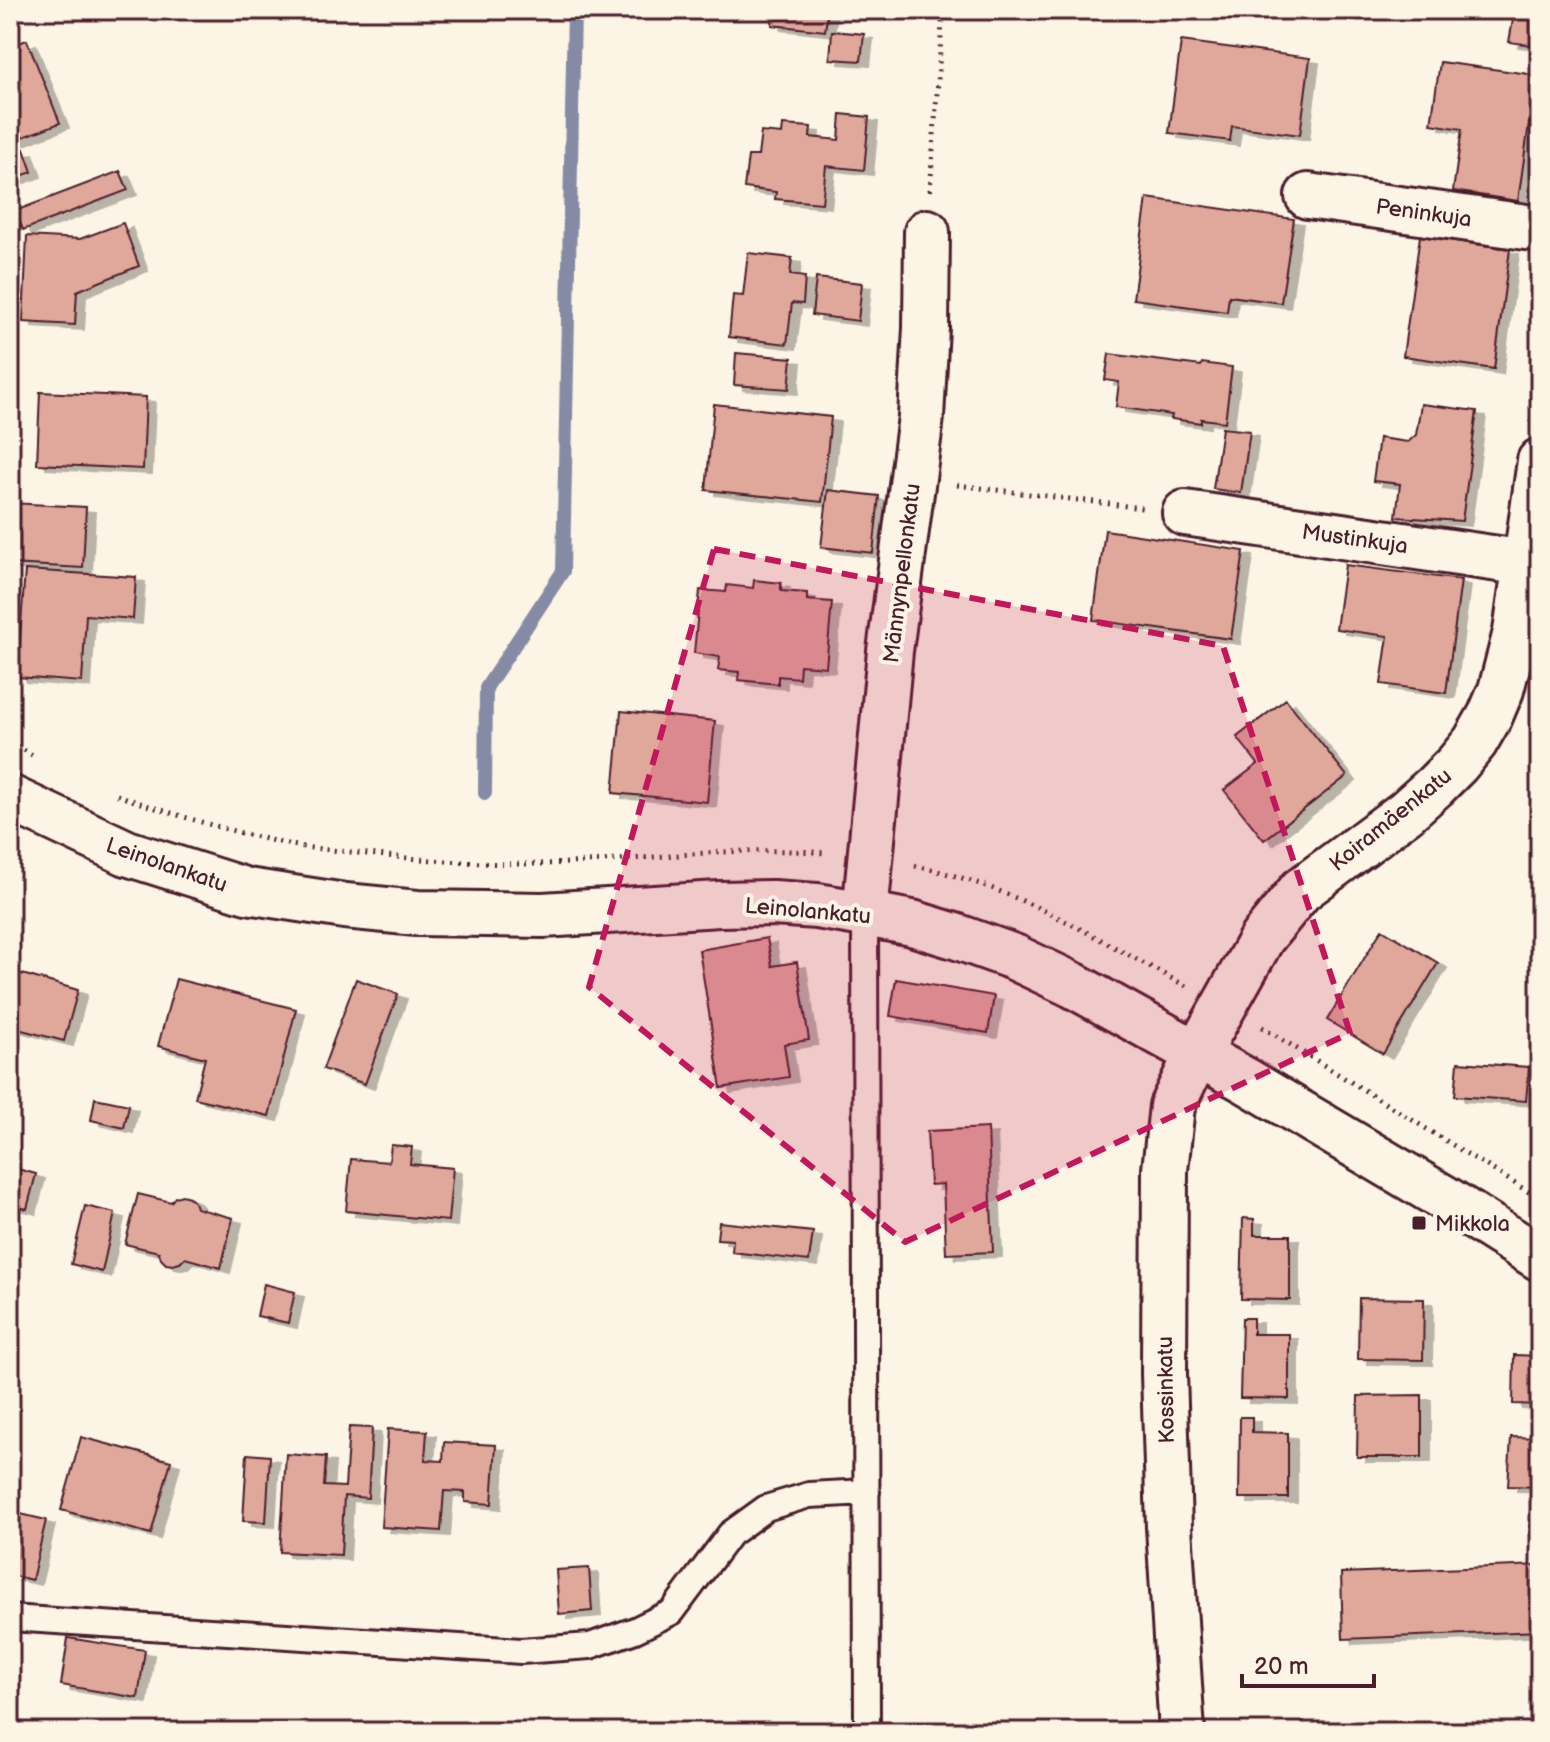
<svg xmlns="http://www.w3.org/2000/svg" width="1550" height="1742" viewBox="0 0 1550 1742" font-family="'Balsamiq Sans',sans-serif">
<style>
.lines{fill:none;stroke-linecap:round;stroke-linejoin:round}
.stream{stroke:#858ba5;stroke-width:14}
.building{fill:#e0a79b;stroke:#4a1f2b;stroke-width:2;filter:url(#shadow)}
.service-casing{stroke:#4a1f2b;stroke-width:30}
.minor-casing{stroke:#4a1f2b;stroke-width:50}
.tertiary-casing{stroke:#4a1f2b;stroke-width:50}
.path{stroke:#4a1f2b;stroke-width:5;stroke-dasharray:2 6;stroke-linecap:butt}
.service{stroke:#fcf5e5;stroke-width:24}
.minor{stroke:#fcf5e5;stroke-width:44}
.tertiary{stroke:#fcf5e5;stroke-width:44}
.marked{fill:#c2185b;fill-opacity:0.2;stroke:#c2185b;stroke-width:6;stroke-dasharray:16 10;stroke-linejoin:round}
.poi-dot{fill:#4a1f2b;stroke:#fcf5e5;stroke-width:3}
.labels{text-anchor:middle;stroke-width:8;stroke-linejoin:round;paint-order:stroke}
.street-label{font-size:22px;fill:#4a1f2b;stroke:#fcf5e5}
.poi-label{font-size:22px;fill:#4a1f2b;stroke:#fcf5e5;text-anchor:start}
</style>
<defs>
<filter id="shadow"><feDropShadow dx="9" dy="5" stdDeviation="0" flood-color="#0004"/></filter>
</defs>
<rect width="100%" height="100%" fill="#fcf5e5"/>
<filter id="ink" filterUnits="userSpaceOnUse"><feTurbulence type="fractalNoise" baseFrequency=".0125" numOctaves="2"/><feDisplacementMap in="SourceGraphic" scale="16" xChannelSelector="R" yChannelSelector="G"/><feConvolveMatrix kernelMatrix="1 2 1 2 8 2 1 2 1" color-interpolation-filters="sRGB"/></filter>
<g filter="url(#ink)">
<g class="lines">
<path class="stream" d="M 485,793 L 486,688 L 563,571 L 574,10"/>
</g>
<path class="building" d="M 773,10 L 828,10 L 825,31 L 772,25 Z
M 1514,14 L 1536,18 L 1531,45 L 1509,42 Z
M 832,31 L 864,34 L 861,61 L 830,59 Z
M 27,40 L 60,123 L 10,142 L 10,46 Z
M 1181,41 L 1310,58 L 1300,135 L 1232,126 L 1230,141 L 1169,133 Z
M 1440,62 L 1536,75 L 1518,201 L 1453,191 L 1462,129 L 1431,124 Z
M 841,114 L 869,117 L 864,170 L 826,166 L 822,203 L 775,199 L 776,192 L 744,188 L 748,156 L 758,156 L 761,132 L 782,134 L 783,125 L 811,127 L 810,137 L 839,140 Z
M 24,149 L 32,172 L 10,180 L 10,154 Z
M 120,171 L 128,190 L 23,230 L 15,211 Z
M 1147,198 L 1294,219 L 1281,303 L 1229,296 L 1227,312 L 1133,299 Z
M 123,223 L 139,266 L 77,291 L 75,325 L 23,322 L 27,236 L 80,239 Z
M 1420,236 L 1510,249 L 1494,369 L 1403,356 Z
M 748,253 L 792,258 L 790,275 L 805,277 L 803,304 L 792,303 L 787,344 L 729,337 L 733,295 L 743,296 Z
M 816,278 L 862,283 L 858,321 L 812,315 Z
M 736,353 L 792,358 L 789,389 L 734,385 Z
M 1109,354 L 1201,366 L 1202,363 L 1232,367 L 1225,422 L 1201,419 L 1201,423 L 1171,419 L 1172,415 L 1116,407 L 1119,382 L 1105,380 Z
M 40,392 L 146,397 L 143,469 L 37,464 Z
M 714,404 L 831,417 L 822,502 L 706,490 Z
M 1421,404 L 1477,411 L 1462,521 L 1396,517 L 1400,484 L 1373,481 L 1379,438 L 1408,442 L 1416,435 Z
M 1222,428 L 1250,431 L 1241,493 L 1213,489 Z
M 828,490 L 879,496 L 873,553 L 821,547 Z
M 10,503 L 86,507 L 83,568 L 10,564 Z
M 1105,530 L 1244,551 L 1231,639 L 1093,620 Z
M 1345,565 L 1461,580 L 1446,693 L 1381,684 L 1388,636 L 1336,629 Z
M 25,570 L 136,577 L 133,619 L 86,615 L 82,682 L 17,677 Z
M 754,580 L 781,583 L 781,591 L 807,593 L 807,600 L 832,602 L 826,667 L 800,665 L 799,678 L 778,676 L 778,684 L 738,680 L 739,672 L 718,670 L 720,657 L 694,653 L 700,590 L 726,592 L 727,585 L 753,588 Z
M 1286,699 L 1347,776 L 1264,840 L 1224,790 L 1258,764 L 1237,737 Z
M 621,711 L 715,721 L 707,802 L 613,793 Z
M 1382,929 L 1438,963 L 1383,1054 L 1327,1020 Z
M 767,938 L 772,966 L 797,962 L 809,1040 L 784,1044 L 789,1077 L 721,1088 L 699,950 Z
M 15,972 L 78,990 L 64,1041 L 10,1027 L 10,990 Z
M 176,979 L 296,1009 L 269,1116 L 195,1098 L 205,1058 L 158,1046 Z
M 356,979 L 398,994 L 365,1084 L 323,1069 Z
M 896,979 L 994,996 L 988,1033 L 890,1016 Z
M 1458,1062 L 1529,1067 L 1526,1101 L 1455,1096 Z
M 95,1098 L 129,1105 L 124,1128 L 91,1120 Z
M 988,1128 L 993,1252 L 946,1254 L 943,1184 L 930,1185 L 927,1131 Z
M 391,1145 L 412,1147 L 410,1164 L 453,1168 L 448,1221 L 346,1211 L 351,1159 L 389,1162 Z
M 10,1167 L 36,1174 L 27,1209 L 10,1205 Z
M 138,1194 L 171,1202 L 175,1197 L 182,1195 L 189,1197 L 194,1202 L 196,1208 L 233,1218 L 221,1268 L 185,1258 L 180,1263 L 173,1265 L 166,1264 L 161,1259 L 159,1252 L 125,1244 Z
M 85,1206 L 115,1213 L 102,1272 L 71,1264 Z
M 1243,1218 L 1254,1219 L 1254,1235 L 1290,1235 L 1290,1300 L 1241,1299 Z
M 719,1222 L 813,1232 L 809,1261 L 732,1252 L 733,1240 L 717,1239 Z
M 264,1284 L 295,1292 L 288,1323 L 257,1316 Z
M 1359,1298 L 1424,1299 L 1423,1360 L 1358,1359 Z
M 1242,1318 L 1253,1318 L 1253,1334 L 1289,1334 L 1289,1399 L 1240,1398 Z
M 1514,1355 L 1540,1356 L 1540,1405 L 1513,1404 Z
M 1422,1395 L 1422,1457 L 1357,1457 L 1358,1396 Z
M 1240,1417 L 1252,1417 L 1252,1432 L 1288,1433 L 1288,1498 L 1239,1498 Z
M 349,1427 L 372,1428 L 368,1498 L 344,1496 L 341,1555 L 280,1552 L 286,1454 L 326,1457 L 324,1486 L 345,1487 Z
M 388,1429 L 427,1431 L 425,1460 L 443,1461 L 444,1442 L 496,1445 L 492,1504 L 465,1502 L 465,1492 L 444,1491 L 441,1531 L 381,1527 Z
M 81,1437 L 171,1461 L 151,1534 L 61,1510 Z
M 1511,1437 L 1540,1438 L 1540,1487 L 1508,1486 Z
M 247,1454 L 270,1456 L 266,1522 L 243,1521 Z
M 12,1512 L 46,1520 L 32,1580 L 10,1575 L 10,1519 Z
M 1540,1565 L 1540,1631 L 1343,1639 L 1341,1573 Z
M 589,1568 L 592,1611 L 559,1614 L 556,1570 Z
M 68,1638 L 145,1650 L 138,1698 L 61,1685 Z"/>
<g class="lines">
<g class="service-casing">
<path id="service" d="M 865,914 L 867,1732
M 10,1618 L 521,1651 L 590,1646 L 635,1630 L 672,1612 L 730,1534 L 766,1508 L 809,1495 L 867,1492"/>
</g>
<g class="minor-casing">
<path id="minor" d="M 1308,196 L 1540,229
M 1185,513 L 1526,563
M 865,914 L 890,651 L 921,417 L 926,328 L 927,232
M 1182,1732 L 1169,1527 L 1164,1374 L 1165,1170 L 1172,1106 L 1197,1054 L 1262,938 L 1301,890 L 1406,812 L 1435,786 L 1457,764 L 1475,742 L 1490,716 L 1501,690 L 1516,632 L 1540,461"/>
</g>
<g class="tertiary-casing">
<path id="tertiary" d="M 10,798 L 127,853 L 247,891 L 345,906 L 417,913 L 543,915 L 719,904 L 773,903 L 817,906 L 865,914 L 912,923 L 958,937 L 1014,957 L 1073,985 L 1245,1080 L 1444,1198 L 1540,1258"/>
</g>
<path class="path" d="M 930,191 L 943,10
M 957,485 L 1142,508
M 10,742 L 32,755
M 117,795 C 174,815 232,832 292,845 C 313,849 337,850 358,853 C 414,859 472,864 528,864 C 628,864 726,844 826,853
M 915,866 C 1013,885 1099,940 1186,986
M 1262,1027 L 1540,1199"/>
<use href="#service" class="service"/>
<use href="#minor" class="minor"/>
<use href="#tertiary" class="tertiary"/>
</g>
</g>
<path class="marked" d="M 714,549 L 1223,646 L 1350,1033 L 905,1242 L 589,987 Z"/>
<rect class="poi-dot" x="1411" y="1215" width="16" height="16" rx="4"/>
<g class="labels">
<g class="street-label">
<text transform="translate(1424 212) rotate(8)" y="8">Peninkuja</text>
<text transform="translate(1355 538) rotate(8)" y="8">Mustinkuja</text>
<text transform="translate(901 573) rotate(-83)" y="8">Männynpellonkatu</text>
<text transform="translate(1390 819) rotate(-39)" y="8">Koiramäenkatu</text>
<text transform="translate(167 864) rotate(19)" y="8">Leinolankatu</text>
<text transform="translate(808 910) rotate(5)" y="8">Leinolankatu</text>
<text transform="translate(1165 1390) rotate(-91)" y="8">Kossinkatu</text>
</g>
<g class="poi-label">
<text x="1435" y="1231">Mikkola</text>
</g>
</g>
<rect width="1550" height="1742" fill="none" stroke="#fcf5e5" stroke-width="40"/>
<rect x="20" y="20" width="1510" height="1702" fill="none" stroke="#4a1f2b" stroke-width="3" filter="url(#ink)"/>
<path d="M1242 1674v12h132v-12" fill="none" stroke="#4a1f2b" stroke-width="4"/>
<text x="1254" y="1674" font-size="24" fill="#4a1f2b" stroke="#fcf5e5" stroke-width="6" paint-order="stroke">20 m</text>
</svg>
